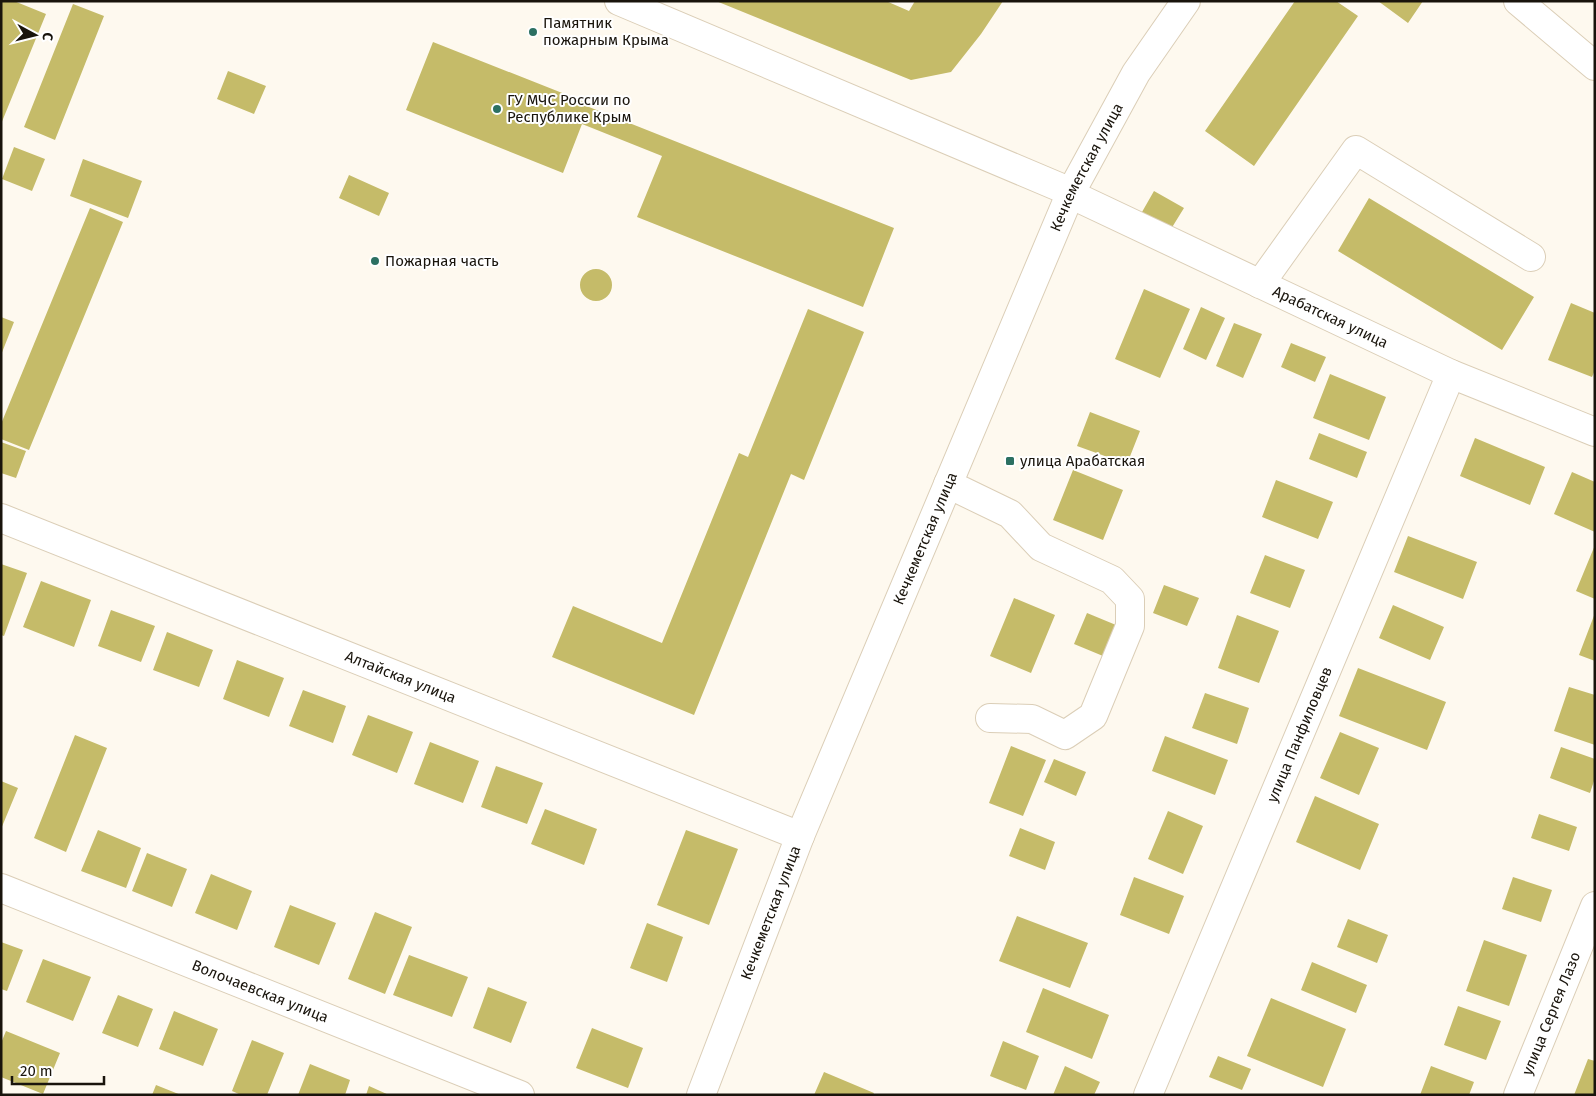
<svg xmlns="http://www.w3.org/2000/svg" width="1596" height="1096" viewBox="0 0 1596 1096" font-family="'Fira Sans',sans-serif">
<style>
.building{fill:#c5bb69}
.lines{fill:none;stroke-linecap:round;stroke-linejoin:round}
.minor-casing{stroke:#dbceb7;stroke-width:30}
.major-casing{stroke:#dbceb7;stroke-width:30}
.minor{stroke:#fff;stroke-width:28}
.major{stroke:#fff;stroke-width:28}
.poi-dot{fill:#2c7062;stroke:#fff;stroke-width:2}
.labels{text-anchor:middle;stroke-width:4;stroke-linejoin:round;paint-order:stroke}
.poi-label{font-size:15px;fill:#19140c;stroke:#fff;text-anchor:start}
.street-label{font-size:15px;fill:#19140c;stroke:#fff}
</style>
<rect width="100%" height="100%" fill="#fef9ef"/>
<path class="building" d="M 1,1 L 14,1 L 46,14 L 1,124 Z
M 716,1 L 886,1 L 909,11 L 915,1 L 1003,1 L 981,34 L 951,72 L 911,80 Z
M 1295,1 L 1336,1 L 1358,16 L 1254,166 L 1205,131 Z
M 1378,1 L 1423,1 L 1408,23 Z
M 73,4 L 104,16 L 55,140 L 24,127 Z
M 433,42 L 590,104 L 589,107 L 894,228 L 863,307 L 637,217 L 662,156 L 582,124 L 563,173 L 406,110 Z
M 228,71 L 266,86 L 254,114 L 217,99 Z
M 14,147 L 45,159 L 32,191 L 2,179 Z
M 83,159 L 142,181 L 128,218 L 70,196 Z
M 349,175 L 389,193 L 379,216 L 339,198 Z
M 1154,191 L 1184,208 L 1171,229 L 1142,212 Z
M 1369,198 L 1534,297 L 1502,350 L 1338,251 Z
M 90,208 L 123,222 L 29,450 L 1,439 L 1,424 Z
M580 285a16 16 0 1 1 32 0a16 16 0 1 1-32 0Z
M 1144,289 L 1190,309 L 1160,378 L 1115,359 Z
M 1571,303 L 1595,313 L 1595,370 L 1592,377 L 1548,360 Z
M 1201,307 L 1225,318 L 1206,360 L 1183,349 Z
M 808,309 L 864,332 L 804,480 L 791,474 L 694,715 L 552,657 L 573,606 L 662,643 L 739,453 L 748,457 Z
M 1,317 L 14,322 L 1,355 Z
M 1234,323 L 1262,334 L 1243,378 L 1216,366 Z
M 1291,343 L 1326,357 L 1315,382 L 1281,367 Z
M 1330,374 L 1386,397 L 1369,440 L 1313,418 Z
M 1090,412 L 1140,431 L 1127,464 L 1077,446 Z
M 1319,433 L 1367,452 L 1357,478 L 1309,459 Z
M 1475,438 L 1545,467 L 1530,505 L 1460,476 Z
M 1,442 L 26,451 L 16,478 L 1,473 Z
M 1073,470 L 1123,490 L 1103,540 L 1053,520 Z
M 1572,472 L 1595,482 L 1595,532 L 1554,514 Z
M 1276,480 L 1333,502 L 1318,539 L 1262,517 Z
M 1408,536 L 1477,562 L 1463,599 L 1394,572 Z
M 1595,545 L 1595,599 L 1576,591 Z
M 1265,555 L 1305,570 L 1290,608 L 1250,593 Z
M 1,564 L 27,573 L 4,636 L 1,635 Z
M 41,581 L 91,600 L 74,647 L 23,627 Z
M 1164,585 L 1199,598 L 1187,626 L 1153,613 Z
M 1014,598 L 1055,615 L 1031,673 L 990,656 Z
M 1393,605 L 1444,627 L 1430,660 L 1379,638 Z
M 111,610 L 155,626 L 141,662 L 98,646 Z
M 1087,613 L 1116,625 L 1103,656 L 1074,644 Z
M 1595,613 L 1595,661 L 1579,655 Z
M 1237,615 L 1279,631 L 1259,683 L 1218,668 Z
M 167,632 L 213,650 L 199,687 L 153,670 Z
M 237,660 L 284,678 L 269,717 L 223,699 Z
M 1358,668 L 1446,702 L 1427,750 L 1339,716 Z
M 1569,687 L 1595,695 L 1595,745 L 1554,731 Z
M 303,690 L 346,706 L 333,743 L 289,726 Z
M 1205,693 L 1249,708 L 1237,744 L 1192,728 Z
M 368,715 L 413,732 L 397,773 L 352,755 Z
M 1340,732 L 1379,748 L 1359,795 L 1320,778 Z
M 75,735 L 107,748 L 66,852 L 34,838 Z
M 1165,736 L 1228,760 L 1215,795 L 1152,771 Z
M 430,742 L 479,761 L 463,803 L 414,784 Z
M 1011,746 L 1046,760 L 1023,816 L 989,803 Z
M 1561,747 L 1595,759 L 1595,778 L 1590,793 L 1550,778 Z
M 1054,759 L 1086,772 L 1076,796 L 1044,782 Z
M 496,766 L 543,783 L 527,824 L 481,807 Z
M 1,781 L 18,788 L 1,829 Z
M 1315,796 L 1379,824 L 1360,870 L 1296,842 Z
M 545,809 L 597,829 L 584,865 L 531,844 Z
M 1168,811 L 1203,826 L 1183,874 L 1148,859 Z
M 1539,814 L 1577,827 L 1569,851 L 1531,838 Z
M 1020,828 L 1055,842 L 1045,870 L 1009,856 Z
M 98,830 L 141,848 L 126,888 L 81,871 Z
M 686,830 L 738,849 L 709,925 L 657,905 Z
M 147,853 L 187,869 L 172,907 L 132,891 Z
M 211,874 L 252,891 L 237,930 L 195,913 Z
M 1134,877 L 1184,896 L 1169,934 L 1120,915 Z
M 1513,877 L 1552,890 L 1541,922 L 1502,909 Z
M 290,905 L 336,923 L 319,965 L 274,947 Z
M 375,912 L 412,927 L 385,994 L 348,979 Z
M 1017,916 L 1088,943 L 1070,988 L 999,961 Z
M 1348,919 L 1388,935 L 1377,963 L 1337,947 Z
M 647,923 L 683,937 L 667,982 L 630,968 Z
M 1484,940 L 1527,955 L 1509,1006 L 1466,991 Z
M 1,942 L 23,950 L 7,991 L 1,989 Z
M 409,955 L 468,977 L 452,1017 L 393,995 Z
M 43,959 L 91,977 L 73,1021 L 26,1002 Z
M 1312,962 L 1367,985 L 1356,1013 L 1301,990 Z
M 488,987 L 527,1002 L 511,1043 L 473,1028 Z
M 1043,988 L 1109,1015 L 1092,1059 L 1026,1032 Z
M 118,995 L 153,1009 L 138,1047 L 102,1033 Z
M 1271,998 L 1346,1029 L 1323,1087 L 1247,1056 Z
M 1458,1006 L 1501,1021 L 1486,1060 L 1444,1045 Z
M 174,1011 L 218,1029 L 203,1066 L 159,1049 Z
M 592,1028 L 643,1048 L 628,1088 L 576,1068 Z
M 6,1031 L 60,1053 L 43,1094 L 1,1077 L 1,1043 Z
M 252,1040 L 284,1053 L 267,1095 L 241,1095 L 232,1091 Z
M 1003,1041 L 1039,1056 L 1026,1090 L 990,1076 Z
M 1218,1056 L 1251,1069 L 1242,1090 L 1209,1077 Z
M 1588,1059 L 1595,1061 L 1595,1095 L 1574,1095 Z
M 310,1064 L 350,1080 L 345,1095 L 298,1095 Z
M 1065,1066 L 1100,1082 L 1094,1095 L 1053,1095 Z
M 1431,1066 L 1474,1082 L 1469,1095 L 1420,1095 Z
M 824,1072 L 874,1093 L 873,1095 L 814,1095 Z
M 156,1085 L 181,1095 L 152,1095 Z
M 369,1086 L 389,1095 L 366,1095 Z"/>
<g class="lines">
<g class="minor-casing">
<g id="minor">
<path d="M 619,1 L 1071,192"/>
<path d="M 1518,1 L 1595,66"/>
<path id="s1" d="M 1070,194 L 1451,374 L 1595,432"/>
<path d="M 1260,284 L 1356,150 L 1531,257"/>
<path d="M 948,484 L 1010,514 L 1041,547 L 1112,580 L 1130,599 L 1130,626 L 1093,716 L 1065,735 L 1032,719 L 990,718"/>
<path id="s2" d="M 1,518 L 800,836"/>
<path id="s3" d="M 1,888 L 520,1095"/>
<path id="s4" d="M 1148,1095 L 1451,374"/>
<path id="s5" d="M 1518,1095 L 1595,906"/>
</g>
</g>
<g class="major-casing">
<g id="major">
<path id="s6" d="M 701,1095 L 800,836 L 1071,192 L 1136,73 L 1186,1"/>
</g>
</g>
<use href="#minor" class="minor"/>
<use href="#major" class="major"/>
</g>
<g class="poi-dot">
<circle cx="533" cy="32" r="5"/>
<circle cx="497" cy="109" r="5"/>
<circle cx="375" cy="261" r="5"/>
<rect x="1005" y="456" width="10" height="10" rx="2.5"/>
</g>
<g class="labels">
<g class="poi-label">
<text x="543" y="28">Памятник<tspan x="543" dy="17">пожарным Крыма</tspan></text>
<text x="507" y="105">ГУ МЧС России по<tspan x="507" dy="17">Республике Крым</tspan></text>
<text x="385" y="266">Пожарная часть</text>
<text x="1020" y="466">улица Арабатская</text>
</g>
<g class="street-label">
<text dy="5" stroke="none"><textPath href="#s6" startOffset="1005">Кечкеметская улица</textPath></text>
<text dy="5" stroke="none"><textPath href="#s1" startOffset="288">Арабатская улица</textPath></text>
<text dy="5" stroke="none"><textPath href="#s6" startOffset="600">Кечкеметская улица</textPath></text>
<text dy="5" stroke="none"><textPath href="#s2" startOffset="430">Алтайская улица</textPath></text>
<text dy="5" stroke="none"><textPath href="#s4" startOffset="391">улица Панфиловцев</textPath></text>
<text dy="5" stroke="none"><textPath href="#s6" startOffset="195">Кечкеметская улица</textPath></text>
<text dy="5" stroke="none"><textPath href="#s3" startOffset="279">Волочаевская улица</textPath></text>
<text dy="5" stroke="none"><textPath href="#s5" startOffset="88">улица Сергея Лазо</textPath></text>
</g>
</g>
<rect width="1596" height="1096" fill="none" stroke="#19140c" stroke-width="5"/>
<g transform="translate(35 35) rotate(97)" stroke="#ffffff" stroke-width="4" paint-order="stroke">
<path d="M0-4L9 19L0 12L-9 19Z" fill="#19140c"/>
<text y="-8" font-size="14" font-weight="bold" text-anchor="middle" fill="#19140c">С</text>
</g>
<path d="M12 1076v8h92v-8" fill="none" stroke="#19140c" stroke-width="2.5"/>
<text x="20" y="1076" font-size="15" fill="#19140c" stroke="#ffffff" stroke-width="4" paint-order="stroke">20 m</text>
</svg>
